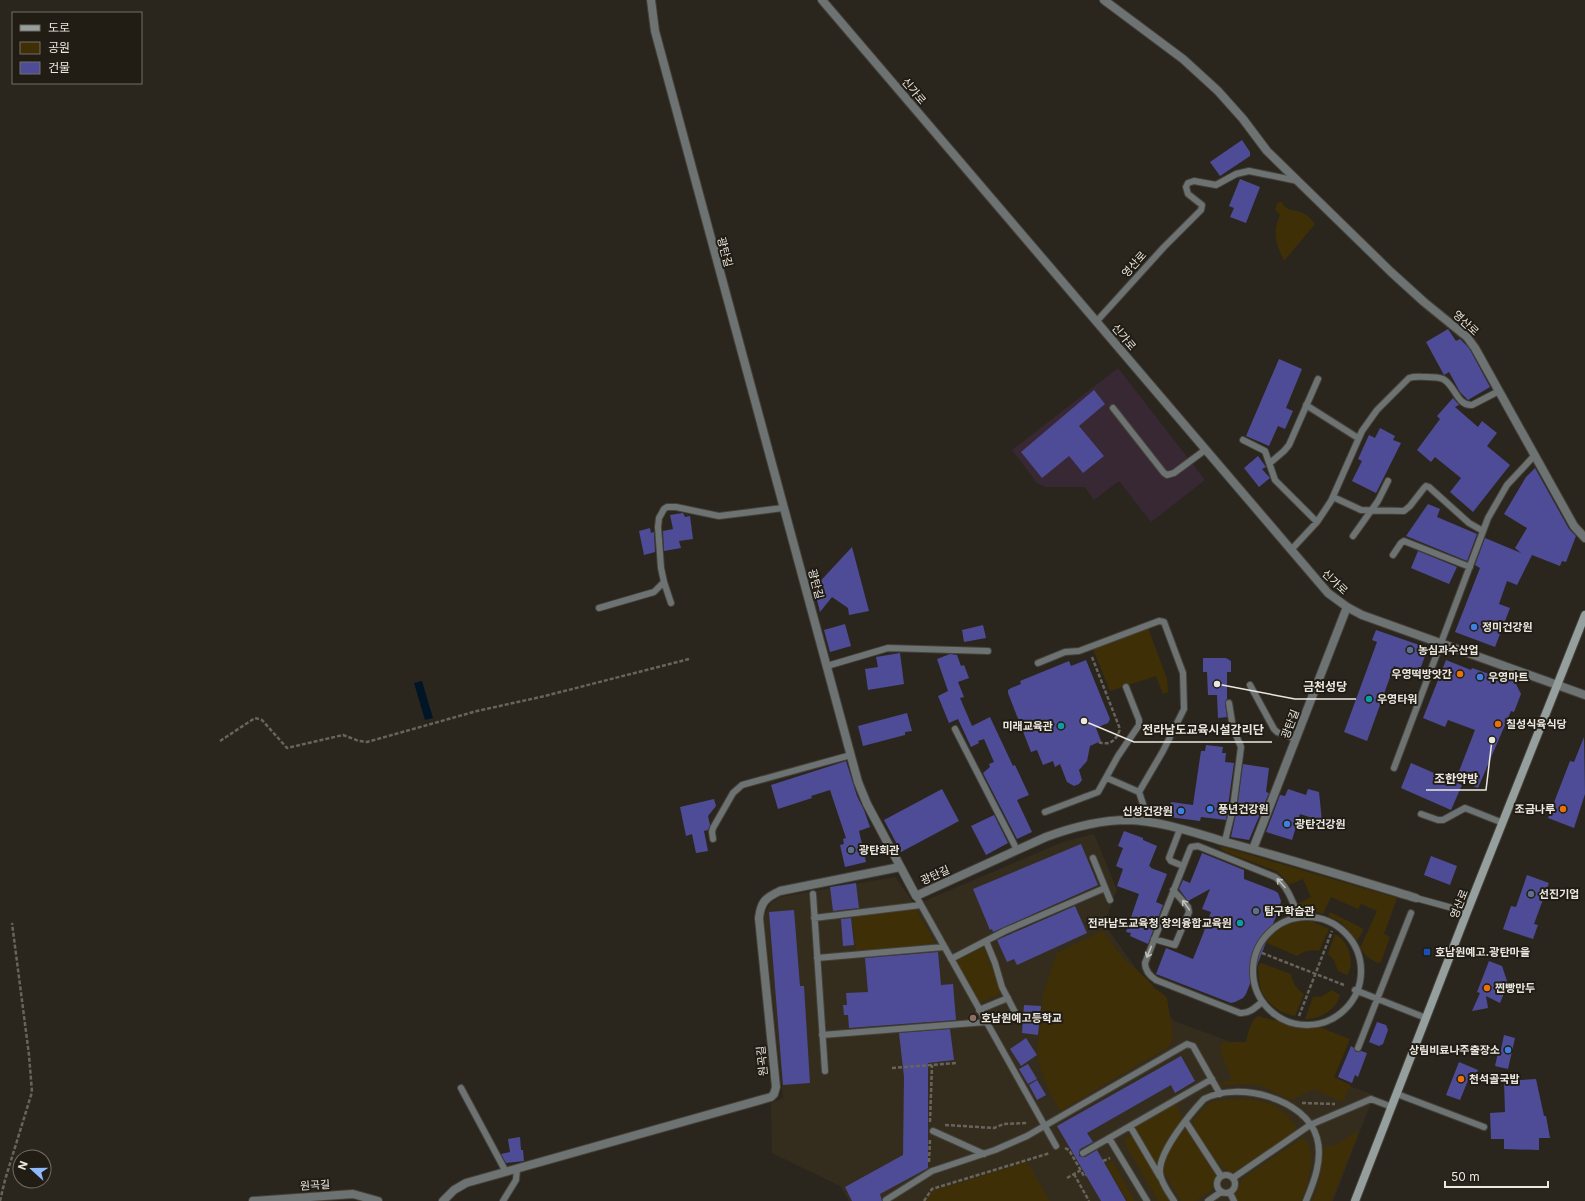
<svg xmlns="http://www.w3.org/2000/svg" width="1585" height="1201" viewBox="0 0 1585 1201" font-family="Inter,'Noto Sans KR',sans-serif">
<style>
.built{fill:#342d1e}
.industrial{fill:#382834}
.green{fill:#3f2f06}
.water{fill:#001526}
.building{fill:#4e4c96}
.lines{fill:none;stroke-linecap:round;stroke-linejoin:round}
.service-casing{stroke:#464139;stroke-width:8}
.minor-casing{stroke:#464139;stroke-width:10}
.tertiary-casing{stroke:#464139;stroke-width:10}
.secondary-casing{stroke:#464139;stroke-width:10}
.path{stroke:#68645c;stroke-width:2.5;stroke-dasharray:4 2;stroke-linecap:butt}
.service{stroke:#6d7372;stroke-width:6}
.minor{stroke:#6d7372;stroke-width:8}
.tertiary{stroke:#6d7372;stroke-width:8}
.secondary{stroke:#959f9d;stroke-width:8}
.oneway{stroke:#bfbfbb}
.shop-dot{fill:#3f7fe0;stroke:#211d14;stroke-width:1.5}
.service-dot{fill:#5c6f8a;stroke:#211d14;stroke-width:1.5}
.food-dot{fill:#e8710a;stroke:#211d14;stroke-width:1.5}
.culture-dot{fill:#0f9aa8;stroke:#211d14;stroke-width:1.5}
.transit-dot{fill:#1a4fb4;stroke:#211d14;stroke-width:1.5}
.education-dot{fill:#8d6e63;stroke:#211d14;stroke-width:1.5}
.labels{text-anchor:middle;stroke-width:4;stroke-linejoin:round;paint-order:stroke}
.street-label{font-size:11px;fill:#ebe8e2;stroke:#211d14}
.poi-label{font-size:11px;font-weight:bold;fill:#ebe8e2;stroke:#211d14;text-anchor:start}
.leader{fill:none;stroke:#ebe8e2;stroke-width:1.5}
.callout-dot{fill:#ebe8e2;stroke:#211d14;stroke-width:1.5}
.callout-label{font-size:12px;text-anchor:middle;font-weight:bold;fill:#ebe8e2;stroke:#211d14;stroke-width:4;stroke-linejoin:round;paint-order:stroke}
</style>
<rect width="100%" height="100%" fill="#2b261d"/>
<path class="built" d="M 1094,834 L 1117,890 L 1104,924 L 1174,1021 L 1374,1095 L 1333,1201 L 849,1201 L 840,1186 L 772,1153 L 771,1103 L 783,1098 L 764,916 L 771,903 L 781,897 L 895,877 L 915,905 L 1063,842 Z"/>
<path class="industrial" d="M 1118,368 L 1205,480 L 1151,522 L 1119,481 L 1094,500 L 1085,487 L 1046,487 L 1037,483 L 1012,450 Z"/>
<path class="green" d="M 1278,202 L 1282,202 C 1286,212 1294,209 1302,213 C 1308,215 1311,219 1315,224 L 1284,261 C 1276,243 1272,234 1280,215 L 1275,209 Z
M 1148,628 L 1167,679 L 1168,692 L 1163,694 L 1156,676 L 1110,691 L 1093,649 Z
M 1220,846 L 1397,898 L 1384,934 L 1390,937 L 1381,962 L 1377,963 L 1366,956 L 1360,948 L 1377,911 L 1361,904 L 1358,909 L 1331,897 L 1323,914 L 1305,909 L 1298,904 L 1311,897 L 1303,879 L 1289,885 L 1283,877 L 1276,871 L 1226,852 L 1221,849 Z
M 916,909 L 935,943 L 856,952 L 852,916 Z
M 1330,912 L 1362,928 L 1363,931 L 1357,941 L 1341,922 L 1328,916 Z
M 1298,921 L 1311,921 L 1329,929 L 1319,951 C 1310,949 1304,951 1297,956 L 1267,943 C 1268,933 1288,923 1298,921 Z
M 1103,931 L 1115,948 L 1126,961 L 1147,979 L 1155,989 L 1162,993 L 1167,998 L 1173,1035 L 1172,1042 L 1167,1048 L 1060,1111 C 1050,1092 1040,1074 1037,1053 L 1043,994 L 1057,953 Z
M 1335,934 C 1348,940 1356,963 1347,975 L 1338,971 L 1334,960 L 1328,954 Z
M 983,947 L 984,948 L 1002,993 L 979,1003 L 956,961 Z
M 1261,963 L 1291,974 C 1293,983 1296,989 1304,994 L 1295,1016 C 1281,1014 1265,1003 1261,989 C 1259,982 1259,974 1258,966 Z
M 1332,990 L 1340,995 C 1337,1009 1320,1020 1305,1019 L 1313,997 L 1321,997 Z
M 1258,1016 L 1277,1021 L 1294,1027 L 1319,1027 L 1350,1039 L 1334,1077 L 1351,1085 L 1343,1102 L 1313,1089 L 1291,1100 L 1259,1085 L 1241,1084 L 1220,1086 L 1219,1084 C 1223,1081 1228,1082 1232,1079 L 1220,1051 L 1221,1044 L 1224,1042 L 1246,1042 C 1248,1033 1250,1021 1258,1016 Z
M 1232,1099 C 1251,1099 1272,1100 1286,1114 C 1290,1118 1293,1123 1296,1127 L 1294,1132 L 1234,1172 C 1216,1171 1202,1139 1193,1125 L 1195,1117 L 1210,1102 Z
M 1175,1103 L 1183,1119 L 1167,1143 L 1157,1164 L 1135,1128 L 1136,1126 Z
M 1186,1129 L 1189,1130 L 1216,1176 L 1211,1191 L 1195,1201 L 1181,1201 L 1163,1171 C 1166,1158 1173,1135 1186,1129 Z
M 1357,1131 L 1358,1134 L 1331,1201 L 1312,1201 C 1320,1185 1322,1165 1324,1147 L 1337,1145 Z
M 1132,1135 L 1170,1201 L 1158,1201 L 1123,1140 Z
M 1302,1138 C 1320,1147 1307,1188 1301,1201 L 1238,1201 L 1235,1195 L 1235,1191 L 1242,1179 Z
M 1112,1161 L 1135,1201 L 1127,1201 L 1106,1164 Z
M 1027,1162 L 1050,1201 L 926,1201 L 932,1191 Z"/>
<path class="water" d="M 422,681 L 433,718 L 425,720 L 414,683 Z"/>
<path class="building" d="M 1242,140 L 1250,152 L 1250,156 L 1220,176 L 1210,162 Z
M 1240,179 L 1260,187 L 1246,223 L 1230,217 L 1234,208 L 1229,206 Z
M 1448,329 L 1456,341 L 1460,339 L 1469,348 L 1490,387 L 1468,400 L 1460,392 L 1449,372 L 1444,375 L 1426,342 Z
M 1279,359 L 1302,369 L 1286,408 L 1293,411 L 1285,429 L 1278,426 L 1269,446 L 1246,436 Z
M 1094,390 L 1105,404 L 1079,426 L 1104,456 L 1083,473 L 1069,456 L 1042,478 L 1021,452 Z
M 1453,398 L 1459,405 L 1455,407 L 1478,427 L 1482,421 L 1497,433 L 1487,446 L 1510,465 L 1473,512 L 1450,492 L 1461,478 L 1435,457 L 1431,462 L 1417,450 L 1440,419 L 1437,416 Z
M 1380,428 L 1395,436 L 1393,440 L 1401,443 L 1376,493 L 1352,481 L 1362,461 L 1358,459 L 1369,435 L 1375,438 Z
M 1258,456 L 1266,467 L 1262,469 L 1270,478 L 1259,487 L 1244,468 Z
M 1535,468 L 1569,529 L 1576,536 L 1566,562 L 1562,561 L 1560,566 L 1532,555 L 1517,585 L 1507,581 L 1499,604 L 1510,608 L 1495,647 L 1455,632 L 1480,568 L 1475,565 L 1485,538 L 1521,553 L 1515,548 L 1527,528 L 1504,514 L 1526,477 Z
M 1428,504 L 1440,509 L 1437,517 L 1477,534 L 1467,561 L 1406,536 Z
M 683,513 L 685,517 L 690,516 L 693,539 L 679,541 L 681,548 L 664,551 L 663,531 L 673,529 L 670,515 Z
M 650,528 L 651,533 L 654,532 L 655,552 L 644,555 L 639,531 Z
M 852,547 L 869,611 L 849,615 L 848,608 L 832,597 L 820,612 L 814,588 Z
M 1418,551 L 1457,567 L 1449,584 L 1411,568 Z
M 845,624 L 851,646 L 830,652 L 824,630 Z
M 983,625 L 986,638 L 964,642 L 962,630 Z
M 1376,630 L 1428,648 L 1418,675 L 1394,666 L 1367,741 L 1344,732 L 1377,642 L 1372,640 Z
M 900,653 L 904,684 L 868,690 L 865,669 L 878,667 L 876,657 Z
M 950,654 L 957,655 L 961,666 L 964,665 L 969,678 L 958,682 L 964,697 L 960,698 L 972,726 L 990,717 L 1013,766 L 1015,765 L 1029,795 L 1017,800 L 1032,832 L 1017,839 L 983,773 L 990,767 L 989,764 L 994,762 L 984,739 L 978,741 L 979,743 L 971,747 L 958,719 L 949,723 L 938,696 L 948,691 L 937,659 Z
M 1203,658 L 1226,658 L 1231,661 L 1231,672 L 1227,672 L 1227,699 L 1225,703 L 1227,717 L 1218,718 L 1217,695 L 1208,695 L 1207,672 L 1203,672 Z
M 1086,660 L 1110,719 L 1108,723 L 1096,728 L 1101,741 L 1090,746 L 1087,761 L 1079,770 L 1082,780 L 1079,784 L 1074,786 L 1067,782 L 1060,764 L 1055,767 L 1053,761 L 1043,765 L 1037,750 L 1031,752 L 1008,693 L 1008,690 L 1011,688 L 1021,684 L 1020,681 L 1069,661 L 1071,666 Z
M 1446,660 L 1471,670 L 1472,668 L 1504,679 L 1506,673 L 1511,674 L 1521,694 L 1514,712 L 1511,711 L 1478,788 L 1456,779 L 1475,730 L 1448,720 L 1445,727 L 1423,718 Z
M 907,713 L 912,731 L 905,732 L 905,735 L 863,746 L 858,726 Z
M 1584,737 L 1585,794 L 1574,828 L 1548,818 L 1570,761 L 1574,762 Z
M 1206,745 L 1223,747 L 1222,753 L 1226,753 L 1225,762 L 1234,763 L 1226,820 L 1201,817 L 1200,821 L 1169,817 L 1171,802 L 1193,805 L 1201,751 L 1205,751 Z
M 846,761 L 857,796 L 864,810 L 870,827 L 859,831 L 866,862 L 845,867 L 840,845 L 844,844 L 843,839 L 846,838 L 830,790 L 811,796 L 812,798 L 778,809 L 771,785 Z
M 1411,763 L 1462,785 L 1451,810 L 1401,788 Z
M 1243,764 L 1269,768 L 1266,792 L 1269,793 L 1249,840 L 1231,837 L 1237,809 Z
M 942,789 L 959,821 L 901,852 L 884,820 Z
M 1288,789 L 1306,795 L 1308,789 L 1319,792 L 1322,821 L 1300,814 L 1292,840 L 1266,832 L 1280,795 L 1285,796 Z
M 714,799 L 716,806 L 708,816 L 710,825 L 708,830 L 704,831 L 708,851 L 696,853 L 692,834 L 686,836 L 680,807 Z
M 994,815 L 1008,843 L 986,855 L 971,826 Z
M 1124,831 L 1143,838 L 1143,840 L 1157,846 L 1149,866 L 1151,867 L 1151,868 L 1167,874 L 1156,902 L 1163,905 L 1148,944 L 1130,936 L 1131,933 L 1126,932 L 1139,894 L 1117,886 L 1123,869 L 1116,866 L 1123,848 L 1118,846 Z
M 1081,844 L 1098,885 L 993,932 L 992,929 L 990,930 L 973,889 Z
M 1202,853 L 1244,870 L 1244,879 L 1275,891 L 1278,893 L 1281,901 L 1280,906 L 1246,994 L 1243,998 L 1235,1002 L 1231,1003 L 1156,974 L 1166,948 L 1193,959 L 1203,934 L 1211,912 L 1202,909 L 1210,889 L 1188,901 L 1179,889 L 1183,880 L 1190,883 Z
M 1431,856 L 1457,866 L 1450,885 L 1424,875 Z
M 1527,875 L 1549,883 L 1534,924 L 1538,925 L 1533,939 L 1503,929 L 1511,906 L 1516,907 Z
M 856,883 L 859,908 L 833,911 L 830,887 Z
M 1075,906 L 1087,933 L 1017,965 L 1014,959 L 1007,962 L 997,940 Z
M 794,910 L 800,986 L 804,986 L 810,1083 L 783,1085 L 769,912 Z
M 851,918 L 854,945 L 843,946 L 841,919 Z
M 938,952 L 941,985 L 953,984 L 956,1020 L 849,1028 L 848,1015 L 844,1015 L 843,1005 L 847,1005 L 846,993 L 868,992 L 865,958 Z
M 1489,961 L 1502,966 L 1508,984 L 1500,1003 L 1486,996 L 1488,1008 L 1472,1011 L 1480,993 L 1477,992 Z
M 1024,1005 L 1041,1006 L 1038,1035 L 1022,1033 Z
M 1377,1022 L 1386,1025 L 1388,1030 L 1383,1044 L 1379,1046 L 1369,1042 Z
M 950,1029 L 954,1060 L 928,1063 L 928,1168 L 880,1194 L 882,1201 L 852,1201 L 845,1187 L 903,1155 L 904,1077 L 899,1033 Z
M 1504,1035 L 1515,1038 L 1508,1069 L 1495,1066 L 1499,1048 L 1501,1049 Z
M 1026,1038 L 1037,1055 L 1021,1066 L 1010,1049 Z
M 1351,1046 L 1354,1048 L 1356,1052 L 1361,1051 L 1367,1053 L 1358,1077 L 1355,1075 L 1352,1083 L 1338,1077 Z
M 1181,1056 L 1195,1081 L 1175,1093 L 1171,1085 L 1087,1133 L 1093,1142 L 1080,1149 L 1079,1153 L 1079,1156 L 1085,1157 L 1097,1150 L 1126,1201 L 1101,1201 L 1057,1126 Z
M 1459,1062 L 1478,1070 L 1474,1080 L 1469,1078 L 1460,1100 L 1446,1095 Z
M 1028,1064 L 1037,1079 L 1028,1084 L 1019,1069 Z
M 1536,1079 L 1544,1116 L 1546,1116 L 1550,1138 L 1539,1138 L 1539,1150 L 1504,1149 L 1504,1139 L 1491,1139 L 1490,1113 L 1505,1112 L 1504,1081 Z
M 1037,1080 L 1046,1095 L 1037,1100 L 1029,1085 Z
M 520,1137 L 521,1150 L 523,1150 L 524,1161 L 506,1163 L 501,1154 L 510,1152 L 508,1139 Z"/>
<g class="lines">
<g class="service-casing">
<path id="service" d="M 1096,322 L 1164,247 L 1201,210 L 1202,205 L 1188,194 L 1186,187 L 1188,183 L 1194,181 L 1216,185 L 1236,174 L 1249,171 L 1298,181
M 1306,405 L 1358,438
M 1113,408 L 1164,473 L 1167,475 L 1174,473 L 1205,450
M 1243,440 L 1265,451 L 1275,480 L 1317,522
M 1270,463 L 1284,451 L 1289,445 L 1318,379
M 1333,497 L 1361,510 L 1404,511 L 1410,506 L 1424,488 L 1426,486 L 1429,487 L 1469,523 L 1483,531
M 1353,536 L 1378,501 L 1388,481
M 1291,550 L 1317,522 L 1331,501 L 1362,431 L 1377,410 L 1409,378 C 1415,376 1421,377 1427,377 C 1432,377 1438,377 1443,379 C 1455,385 1457,406 1472,405 L 1499,391
M 1393,555 L 1401,543 L 1404,541 L 1470,567
M 671,603 L 664,582 L 661,568 L 658,527 L 659,518 L 664,509 L 667,507 L 676,507 L 719,516 L 783,508
M 599,608 L 654,592 L 664,582
M 1038,663 L 1065,652 L 1079,651 L 1159,621 L 1164,622 L 1183,673 L 1184,709 L 1163,751 L 1139,792
M 827,666 L 888,648 L 988,651
M 1250,685 L 1274,729 L 1277,732 L 1296,739
M 955,729 L 1017,850
M 1394,768 L 1488,518 L 1507,485 L 1534,456
M 1107,778 L 1139,792 L 1149,822
M 1045,812 L 1098,792 L 1118,756 L 1139,725 L 1139,720 L 1126,687
M 1421,814 L 1438,820 L 1443,820 L 1465,808 L 1503,823
M 1180,829 L 1169,858 L 1171,861 L 1183,866
M 713,839 L 712,832 L 713,828 L 733,793 L 742,785 L 851,755
M 1225,841 L 1233,808 L 1241,747 L 1233,728 L 1229,703
M 1093,858 L 1110,900
M 813,894 L 825,1071
M 916,896 L 1056,1146
M 1416,898 L 1467,912
M1253 971a54 54 0 1 1 108 0a54 54 0 1 1-108 0Z
M 814,918 L 921,905
M 1154,939 L 1175,945 L 1189,912 L 1188,907 L 1173,890
M 986,941 L 995,963 L 1002,987 L 1019,1020
M 817,958 L 944,947
M 951,959 L 1005,931 L 1105,888
M 1355,990 L 1426,1018
M 1262,1002 C 1256,1007 1249,1014 1240,1013 L 1156,980 C 1150,976 1145,970 1145,963 L 1190,849 L 1191,847 L 1198,846 L 1275,877 C 1288,886 1293,903 1299,917
M 979,1010 L 1008,998
M 822,1035 L 986,1022
M 1358,1048 L 1411,913
M 461,1088 L 506,1172
M 1397,1094 L 1484,1127
M 1186,1122 L 1221,1176
M 1130,1126 L 1160,1177
M 933,1131 L 984,1154
M 1109,1138 L 1147,1201
M 1083,1153 L 1212,1079
M1217 1184a9 9 0 1 1 18 0a9 9 0 1 1-18 0Z
M 1233,1178 L 1310,1125 L 1371,1099 L 1392,1107
M 1230,1193 L 1234,1201
M 886,1200 L 932,1171 L 995,1150 L 1027,1136 L 1187,1044 L 1193,1046 L 1220,1094
M 503,1201 L 516,1180 L 517,1169
M 1174,1201 C 1169,1193 1161,1183 1160,1173 C 1158,1152 1190,1114 1204,1099 C 1238,1081 1306,1098 1317,1138 C 1323,1159 1314,1182 1306,1201
M 1208,1201 L 1221,1192"/>
</g>
<g class="minor-casing">
<path id="minor" d="M 651,0 L 655,31 L 858,782 L 867,804 L 916,896 L 1046,837 C 1073,827 1099,820 1128,820 C 1162,821 1195,833 1226,842 C 1290,859 1353,879 1416,898
M 1104,0 L 1183,59 L 1218,91 L 1243,119 L 1267,151 L 1391,272 L 1424,302 L 1467,337 L 1475,348 L 1574,526 L 1585,538
M 1253,849 L 1347,607
M 253,1201 L 353,1194 L 378,1201
M 443,1201 L 454,1190 L 466,1183 L 771,1097 L 774,1094 L 776,1087 L 759,918 C 761,902 765,898 780,891 L 900,867"/>
</g>
<g class="tertiary-casing">
<path id="tertiary" d="M 822,0 L 1328,593 L 1347,607 L 1362,615 L 1585,695"/>
</g>
<g class="secondary-casing">
<path id="secondary" d="M 1355,1201 L 1467,912 L 1585,615"/>
</g>
<path class="path" d="M 1092,657 L 1120,729 C 1116,741 1110,746 1098,742
M 220,741 L 255,718 L 262,720 L 287,748 L 343,735 L 359,741 L 367,742 L 477,711 L 545,696 L 689,659
M 1262,953 L 1344,985
M 1299,1016 L 1332,931
M 892,1068 L 957,1063
M 1302,1103 L 1335,1104
M 930,1122 L 932,1065
M 945,1125 L 994,1128 L 1004,1124 L 1028,1123
M 1065,1148 L 1069,1150 L 1084,1176 L 1086,1175
M 1103,1161 L 1110,1158
M 929,1162 L 930,1139
M 1074,1174 L 1089,1201
M 1067,1178 L 1081,1170
M 0,1201 L 5,1180 L 32,1092 L 29,1055 L 12,923
M 924,1201 L 932,1189 L 1050,1153"/>
<use href="#service" class="service"/>
<use href="#minor" class="minor"/>
<use href="#tertiary" class="tertiary"/>
<use href="#secondary" class="secondary"/>
</g>
<defs><path id="oneway-shaft" d="M-6 0H5M1.5-3L5.5 0L1.5 3" fill="none" stroke-width="1.6" stroke-linecap="round" stroke-linejoin="round"/></defs>
<g class="oneway">
<use href="#oneway-shaft" transform="translate(1281 883) rotate(-132)"/>
<use href="#oneway-shaft" transform="translate(1186 905) rotate(-125)"/>
<use href="#oneway-shaft" transform="translate(1149 952) rotate(112)"/>
</g>
<g class="shop-dot">
<circle cx="1474" cy="627" r="4"/>
<circle cx="1480" cy="677" r="4"/>
<circle cx="1210" cy="809" r="4"/>
<circle cx="1181" cy="811" r="4"/>
<circle cx="1287" cy="824" r="4"/>
<circle cx="1508" cy="1050" r="4"/>
</g>
<g class="service-dot">
<circle cx="1410" cy="650" r="4"/>
<circle cx="851" cy="850" r="4"/>
<circle cx="1531" cy="894" r="4"/>
<circle cx="1256" cy="911" r="4"/>
</g>
<g class="food-dot">
<circle cx="1460" cy="674" r="4"/>
<circle cx="1498" cy="724" r="4"/>
<circle cx="1563" cy="809" r="4"/>
<circle cx="1487" cy="988" r="4"/>
<circle cx="1461" cy="1079" r="4"/>
</g>
<g class="culture-dot">
<circle cx="1369" cy="699" r="4"/>
<circle cx="1061" cy="726" r="4"/>
<circle cx="1240" cy="923" r="4"/>
</g>
<rect class="transit-dot" x="1423" y="948" width="8" height="8" rx="2"/>
<circle class="education-dot" cx="973" cy="1018" r="4"/>
<g class="labels">
<g class="street-label">
<text transform="translate(914 91) rotate(50)" y="4">신가로</text>
<text transform="translate(725 252) rotate(75)" y="4">광탄길</text>
<text transform="translate(1134 264) rotate(-48)" y="4">영산로</text>
<text transform="translate(1466 323) rotate(43)" y="4">영산로</text>
<text transform="translate(1124 337) rotate(50)" y="4">신가로</text>
<text transform="translate(1335 582) rotate(43)" y="4">신가로</text>
<text transform="translate(816 584) rotate(75)" y="4">광탄길</text>
<text transform="translate(1290 724) rotate(-69)" y="4">광탄길</text>
<text transform="translate(935 875) rotate(-24)" y="4">광탄길</text>
<text transform="translate(1459 904) rotate(-68)" y="4">영산로</text>
<text transform="translate(762 1061) rotate(-96)" y="4">원곡길</text>
<text transform="translate(315 1185) rotate(-4)" y="4">원곡길</text>
</g>
<g class="poi-label">
<text x="1482" y="631">정미건강원</text>
<text x="1418" y="654">농심과수산업</text>
<text x="1452" y="678" text-anchor="end">우영떡방앗간</text>
<text x="1488" y="681">우영마트</text>
<text x="1377" y="703">우영타워</text>
<text x="1506" y="728">칠성식육식당</text>
<text x="1053" y="730" text-anchor="end">미래교육관</text>
<text x="1218" y="813">풍년건강원</text>
<text x="1555" y="813" text-anchor="end">조금나루</text>
<text x="1173" y="815" text-anchor="end">신성건강원</text>
<text x="1295" y="828">광탄건강원</text>
<text x="859" y="854">광탄회관</text>
<text x="1539" y="898">선진기업</text>
<text x="1264" y="915">탐구학습관</text>
<text x="1232" y="927" text-anchor="end">전라남도교육청 창의융합교육원</text>
<text x="1435" y="956">호남원예고.광탄마을</text>
<text x="1495" y="992">찐빵만두</text>
<text x="981" y="1022">호남원예고등학교</text>
<text x="1500" y="1054" text-anchor="end">상림비료나주출장소</text>
<text x="1469" y="1083">천석골국밥</text>
</g>
</g>
<path class="leader" d="M1217 684L1295 699H1356M1084 721L1134 742H1272M1492 740L1486 790H1426"/>
<g class="callout-dot">
<circle cx="1217" cy="684" r="4"/>
<circle cx="1084" cy="721" r="4"/>
<circle cx="1492" cy="740" r="4"/>
</g>
<g class="callout-label">
<text x="1325" y="691">금천성당</text>
<text x="1203" y="734">전라남도교육시설감리단</text>
<text x="1456" y="783">조한약방</text>
</g>
<rect x="12" y="12" width="130" height="72" fill="#211d14" stroke="#726e66"/>
<rect x="20" y="25" width="20" height="6" fill="#959f9d" stroke="#726e66"/>
<text x="48" y="32" font-size="12" fill="#ebe8e2">도로</text>
<rect x="20" y="42" width="20" height="12" fill="#3f2f06" stroke="#726e66"/>
<text x="48" y="52" font-size="12" fill="#ebe8e2">공원</text>
<rect x="20" y="62" width="20" height="12" fill="#4e4c96" stroke="#726e66"/>
<text x="48" y="72" font-size="12" fill="#ebe8e2">건물</text>
<g transform="translate(32 1169) rotate(291)"><circle r="19" fill="#211d14" stroke="#726e66"/>
<path d="M0-3L7 15L0 10L-7 15Z" fill="#8eb9fc"/>
<text y="-6" font-size="11" font-weight="bold" text-anchor="middle" fill="#ebe8e2">N</text>
</g>
<path d="M1445 1181v6h103v-6" fill="none" stroke="#ebe8e2" stroke-width="2"/>
<text x="1451" y="1181" font-size="12" fill="#ebe8e2" stroke="#211d14" stroke-width="3" paint-order="stroke">50 m</text>
</svg>
